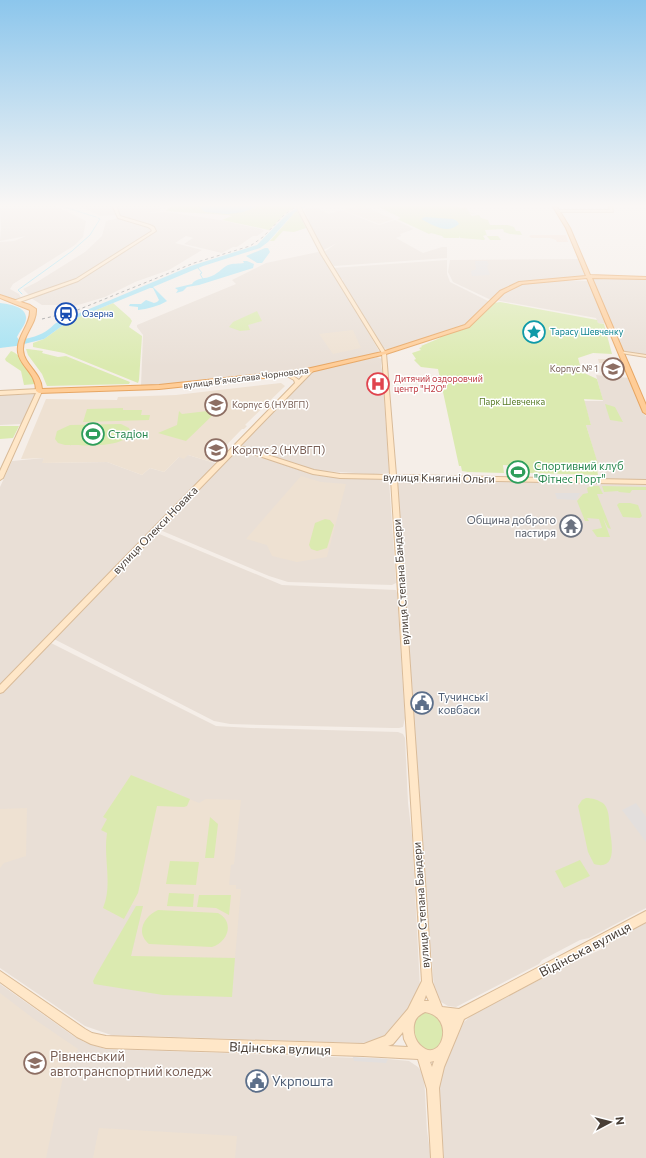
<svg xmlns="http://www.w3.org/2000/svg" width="646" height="1158" viewBox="0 0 646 1158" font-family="Commissioner,sans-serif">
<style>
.residential{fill:#e9dfd6}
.commercial{fill:#f7e1d3}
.education{fill:#eee1d2}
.green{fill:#dbeab0}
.parking{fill:#e3dfdd}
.water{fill:#a3e2f3}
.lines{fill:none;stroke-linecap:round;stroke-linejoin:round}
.stream{stroke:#a3e2f3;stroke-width:1}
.secondary-casing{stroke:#d9bb99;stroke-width:2}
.primary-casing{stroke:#e7a663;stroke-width:2}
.secondary{fill:#ffe7c8;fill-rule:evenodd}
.primary{fill:#ffcd97;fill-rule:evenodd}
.rail{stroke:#979797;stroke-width:1;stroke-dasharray:3 3;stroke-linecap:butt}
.secondary-bridge-casing{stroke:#d9bb99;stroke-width:5;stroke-linecap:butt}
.secondary-bridge{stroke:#ffe7c8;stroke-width:4}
.labels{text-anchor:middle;stroke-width:3;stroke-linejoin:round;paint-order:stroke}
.far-transit-label{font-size:9px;fill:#164399;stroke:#fff;text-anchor:start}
.far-culture-label{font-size:9px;fill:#0d838f;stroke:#fff;text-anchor:start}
.far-education-label{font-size:9px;fill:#785e54;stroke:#fff;text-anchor:end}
.far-street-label{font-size:9px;fill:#483e36;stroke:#fff}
.far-health-label{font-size:9px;fill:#be3a42;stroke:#fff;text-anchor:start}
.far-park-label{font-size:9px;fill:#587c27;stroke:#fff}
.leisure-label{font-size:11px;fill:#27864d;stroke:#fff;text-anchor:start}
.education-label{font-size:11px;fill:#785e54;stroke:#fff;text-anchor:start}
.street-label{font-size:11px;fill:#483e36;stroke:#fff}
.worship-label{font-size:11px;fill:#5b616d;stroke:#fff;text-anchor:end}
.service-label{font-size:11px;fill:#4e5e75;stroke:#fff;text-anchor:start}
.near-street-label{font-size:13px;fill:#483e36;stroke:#fff}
.near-education-label{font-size:13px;fill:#785e54;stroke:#fff;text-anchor:start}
.near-service-label{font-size:13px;fill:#4e5e75;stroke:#fff;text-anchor:start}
</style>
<rect width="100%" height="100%" fill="#f5eee8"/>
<path class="residential" d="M 0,205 L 54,205 L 86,221 L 83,237 L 75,245 L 13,284 L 10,289 L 19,294 L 21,298 L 16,300 L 0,294 L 0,242 L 14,241 L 26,236 L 0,241 L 1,228 Z
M 78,205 L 113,205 L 115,215 L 100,216 Z
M 116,205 L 159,205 L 160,211 L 146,213 L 166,212 L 220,220 L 261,229 L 264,231 L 257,236 L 253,236 L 237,247 L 233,247 L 222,253 L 184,244 L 193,238 L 186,236 L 175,243 L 202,250 L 169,270 L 135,282 L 105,297 L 78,305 L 61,309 L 60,305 L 42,305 L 31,298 L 75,282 L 157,230 L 155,227 L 123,219 L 119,217 Z
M 313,206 L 329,214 L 341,210 L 379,225 L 395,220 L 414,229 L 400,234 L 401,236 L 396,238 L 423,253 L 442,247 L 447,247 L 447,258 L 334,266 L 324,252 L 337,243 L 322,251 L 306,220 L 310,219 L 309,219 L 304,210 Z
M 119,218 L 151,227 L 152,231 L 73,281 L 29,295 L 23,289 L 37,282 L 85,252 L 102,236 L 106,221 Z
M 318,252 L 321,253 L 365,326 L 379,351 L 377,353 L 310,370 L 179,384 L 141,386 L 143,335 L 137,327 L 137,325 L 236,284 L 232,280 L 266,263 Z
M 579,259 L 586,276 L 523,282 L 506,288 L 491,300 L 453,282 L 448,272 L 450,260 Z
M 447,260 L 447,274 L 450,282 L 490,302 L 467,325 L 390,350 L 383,348 L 342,282 L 343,280 L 339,277 L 333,268 Z
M 592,278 L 646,278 L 646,355 L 622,351 Z
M 562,280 L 588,281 L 607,324 L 598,323 L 596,318 L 495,300 L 501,294 L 522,284 Z
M 377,357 L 382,359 L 381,366 L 384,377 L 383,383 L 389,473 L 374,474 L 320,471 L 306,468 L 239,446 L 311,372 Z
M 596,375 L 630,378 L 646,417 L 646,479 L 602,479 L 586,425 L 591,425 L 584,401 L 603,401 Z
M 34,394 L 35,396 L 22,424 L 0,425 L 0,395 Z
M 236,450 L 315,475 L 330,477 L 386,478 L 389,480 L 396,583 L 392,585 L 288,582 L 269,576 L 160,530 Z
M 188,455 L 218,464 L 0,687 L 0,487 L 12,461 L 44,458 L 43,463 L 107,462 L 142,475 L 150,468 L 164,472 L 179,457 Z
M 403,479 L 646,484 L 646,908 L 589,938 L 580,940 L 542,960 L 539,964 L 456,1007 L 448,1006 L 441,1002 L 434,988 L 431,950 L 427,932 L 412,707 L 413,701 L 412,683 L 410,676 L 402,559 L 401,537 L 398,513 L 397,481 Z
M 157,533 L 282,585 L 396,590 L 397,593 L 405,718 L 403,727 L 399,728 L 392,728 L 265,725 L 230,724 L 214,721 L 54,639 L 55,637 Z
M 51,643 L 216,726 L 251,728 L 398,732 L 403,734 L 405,738 L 408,803 L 412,836 L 420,988 L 408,1008 L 382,1038 L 377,1041 L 362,1043 L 111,1035 L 85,1026 L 0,968 L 0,693 Z
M 646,923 L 646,1158 L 444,1158 L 439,1087 L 442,1070 L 464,1022 L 472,1015 L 570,964 L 602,949 L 606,944 Z
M 0,984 L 72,1035 L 84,1042 L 105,1049 L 388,1059 L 409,1061 L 418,1067 L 424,1075 L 427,1131 L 431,1158 L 0,1158 Z"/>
<path class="commercial" d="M 531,235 L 566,235 L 568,242 L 557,242 L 556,240 L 550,238 L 531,238 L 529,236 Z"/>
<path class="education" d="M 362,205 L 383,215 L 394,219 L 379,224 L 343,210 Z
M 353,330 L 361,348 L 333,354 L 319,334 Z
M 598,359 L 613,359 L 619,375 L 612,375 L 607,363 L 599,363 Z
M 281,383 L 285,386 L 245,425 L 247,426 L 244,429 L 242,429 L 211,461 L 212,462 L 188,455 L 184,459 L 179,457 L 164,472 L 150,468 L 142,475 L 107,462 L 42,463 L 44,458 L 21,459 L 46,399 L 117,400 L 118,397 L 176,395 Z
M 301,476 L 321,482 L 346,484 L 327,557 L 297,562 L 272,556 L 267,545 L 246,539 Z
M 131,775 L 199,803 L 206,799 L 241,800 L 234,864 L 231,865 L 229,885 L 236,885 L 236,889 L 241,889 L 235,958 L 131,957 L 143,906 L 132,905 L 124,919 L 103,908 L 107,898 L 108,888 L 106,842 L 107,833 L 101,830 L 107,819 L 103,817 Z
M 27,808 L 26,856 L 4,863 L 0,868 L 0,809 Z
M 0,993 L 34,1019 L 78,1049 L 63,1077 L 46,1158 L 0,1158 Z
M 99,1128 L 237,1136 L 235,1158 L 93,1158 Z"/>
<path class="green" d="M 174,205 L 299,205 L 287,212 L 269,230 L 222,220 L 232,216 L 228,215 L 165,211 Z
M 375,205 L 456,205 L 460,208 L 466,207 L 469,212 L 476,214 L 469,213 L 472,216 L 479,215 L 481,218 L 488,220 L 490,225 L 508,225 L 514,227 L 516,231 L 520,231 L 522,235 L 510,234 L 504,232 L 503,229 L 485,230 L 487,236 L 498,236 L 501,240 L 490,240 L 486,235 L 483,236 L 485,239 L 484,240 L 460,238 L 459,236 L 459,238 L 444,238 L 442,236 L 431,233 L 429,234 L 397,219 L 401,218 Z
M 297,210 L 306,228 L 294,232 L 283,231 L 274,241 L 270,241 C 279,231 288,220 297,210 Z
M 500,302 L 597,320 L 598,323 L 604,324 L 612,354 L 593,353 L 578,358 L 582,372 L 597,379 L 603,400 L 584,399 L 591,425 L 586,425 L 598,464 L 596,464 L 598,475 L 530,473 L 529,469 L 521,469 L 520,466 L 503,465 L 504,473 L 468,472 L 462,471 L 461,466 L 459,466 L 438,369 L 421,367 L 414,360 L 416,359 L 412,353 L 421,350 L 419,348 L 422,347 L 421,346 L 440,338 L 439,335 L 466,327 L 489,304 Z
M 113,303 L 130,318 L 132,321 L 129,327 L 142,336 L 139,380 L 138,383 L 64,353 L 33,347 L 33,343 L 44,339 L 69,321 Z
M 257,311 L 262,321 L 248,325 L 250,330 L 240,331 L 229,327 L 233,322 Z
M 28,349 L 43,351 L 42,353 L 58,357 L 66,356 L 130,382 L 129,384 L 47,386 L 42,374 L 28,355 L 26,349 Z
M 11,351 C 21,354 32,374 35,384 L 24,385 L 21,371 L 6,361 L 5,359 Z
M 605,404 L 615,407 L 623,422 L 610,420 Z
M 123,408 L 123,410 L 142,410 L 141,415 L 150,415 L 149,420 L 83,422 L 87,409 Z
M 216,410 L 217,411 L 186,441 L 158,433 L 177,425 L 179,411 L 182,414 Z
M 121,424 L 129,428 L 131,433 C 123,449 81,445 65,445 L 58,443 L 55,439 L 57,431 L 70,425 Z
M 0,426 L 19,426 L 13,438 L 0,439 Z
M 591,486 L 599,486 L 603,494 L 597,494 L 611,529 L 608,528 L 603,518 L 610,537 L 597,537 L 592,530 L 602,528 L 599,519 L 587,518 L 589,521 L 585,521 L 577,501 L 583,494 L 588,493 L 587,488 Z
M 602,486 L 646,487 L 646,490 L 632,490 L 630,493 L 619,492 L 618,491 L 604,492 Z
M 619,503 L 630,503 L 638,505 L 642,516 L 640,518 L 623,517 L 617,505 Z
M 325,519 L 330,520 L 334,525 L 327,548 L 317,551 L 311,549 L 309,545 L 315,523 Z
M 131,775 L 190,799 L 187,806 L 184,807 L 157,806 L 138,893 L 124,919 L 103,908 C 113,884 103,858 107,833 L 101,830 L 107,819 L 103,817 Z
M 586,798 C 592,798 599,800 604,804 C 610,811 609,823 610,831 C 612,844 617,871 594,864 L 588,852 L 578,806 L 582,800 Z
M 210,817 L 218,824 L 214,858 L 205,858 Z
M 580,860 L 590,876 L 564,888 L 555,871 Z
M 170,861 L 199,862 L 196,885 L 166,884 Z
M 169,893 L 194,894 L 193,907 L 167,906 Z
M 199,895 L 231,895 L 229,915 L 216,908 L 197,907 Z
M 136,906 L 143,906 L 131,956 L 235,958 L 232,997 L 163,995 L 94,984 L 93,981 L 96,975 Z
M 158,910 L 218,913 C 235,922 228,942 212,947 L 149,944 C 135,933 144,916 158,910 Z
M 427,1011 C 431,1013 436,1014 438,1017 C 445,1026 448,1045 434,1050 C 422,1054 410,1037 412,1026 C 413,1022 416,1018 418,1015 Z"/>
<path class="parking" d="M 475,261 L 487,261 L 489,265 L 487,266 L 490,275 L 472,276 L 471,271 L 476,269 Z
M 555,493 L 580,493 L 576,500 L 557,499 Z
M 636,803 L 646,817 L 646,842 L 622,810 Z
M 353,1057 L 388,1059 L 386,1063 L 354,1061 Z"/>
<path class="water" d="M 197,205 L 260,205 L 243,212 L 228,214 L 205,212 Z
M 302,205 L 310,205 L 295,212 L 268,242 L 260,248 L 203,266 L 153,287 L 167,301 C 159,306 147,309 138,310 L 138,307 L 129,306 L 130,304 L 141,304 L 146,300 L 154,303 L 157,302 L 159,300 L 153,288 L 150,288 L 69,321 L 44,339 L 16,346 L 0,348 L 0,303 C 11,304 31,308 25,323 C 23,328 19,332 17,337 L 19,340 C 30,338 40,336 49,329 C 52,327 53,325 56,323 L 191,266 L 257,245 L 287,214 Z
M 425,217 L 453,219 L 457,221 L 459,224 C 447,235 433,225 421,219 Z
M 265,248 L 268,248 L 270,252 L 262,263 L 257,263 L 246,256 Z
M 243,261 L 247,261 L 254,264 L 253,268 L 199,285 L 187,287 L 183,291 L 176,293 L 178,290 L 175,288 L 192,284 C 196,278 203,279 209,277 C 217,275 222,268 228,265 C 233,263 239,264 244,263 Z"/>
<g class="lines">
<path class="stream" d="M 58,205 L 96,217
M 198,268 L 202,273 L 200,274 L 203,279
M 22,294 L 18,290 L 72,251 L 90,235 L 100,219 L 98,218"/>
<g class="secondary-casing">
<path id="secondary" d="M 112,205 L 116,205 L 120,216 L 150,225 L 154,227 L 156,231 L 78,281 L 17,303 L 13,303 L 13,301 L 76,279 L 152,231 L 151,229 L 148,227 L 118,218 Z
M 608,205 L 612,205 L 613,212 L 558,212 L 556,211 L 558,210 L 610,210 Z
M 301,211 L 303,212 L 325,254 L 386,353 L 396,475 L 646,480 L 646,484 L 397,479 L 432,982 L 442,1007 L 459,1009 L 646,911 L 646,922 L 464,1019 L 444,1067 L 439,1088 L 443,1158 L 431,1158 L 427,1089 L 418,1059 L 363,1056 L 106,1048 L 91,1044 L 77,1037 L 0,982 L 0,971 L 85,1029 L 92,1033 L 106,1036 L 364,1044 L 385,1036 L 408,1009 L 422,981 L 391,479 L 340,478 L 313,474 L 238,449 L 3,692 L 0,693 L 0,685 L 295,383 L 294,380 L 285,375 L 285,373 L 289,373 L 299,380 L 308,370 L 313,371 L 240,446 L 314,470 L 340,474 L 390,475 L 382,353 L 321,254 L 299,212 ZM 426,995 L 429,1001 L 424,1001 ZM 425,1012 C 457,1017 441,1066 420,1045 C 415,1040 413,1032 414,1025 C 415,1018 419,1015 425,1012 ZM 403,1032 L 404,1039 L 408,1047 L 388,1046 L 393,1044 ZM 434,1061 L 432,1067 L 430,1062 Z
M 619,351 L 646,355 L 646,357 L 621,353 L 619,352 Z
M 39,389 L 42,391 L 3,478 L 0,480 L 0,471 L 36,393 L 0,395 L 0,391 Z"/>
</g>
<g class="primary-casing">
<path id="primary" d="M 552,205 L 556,205 L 570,228 L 590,275 L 646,277 L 646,279 L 592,278 L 646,405 L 646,414 L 643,412 L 587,278 L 522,284 L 504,293 L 469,327 L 386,354 L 302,374 L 159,389 L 39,393 L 36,391 C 36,372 20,367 18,352 C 16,336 31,325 30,310 L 0,298 L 0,295 L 30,305 L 36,309 C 37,324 22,335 23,350 C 24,365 41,372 42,389 L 159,385 L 302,370 L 382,352 L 465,325 L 500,291 L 519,282 L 586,276 L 566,228 Z"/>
</g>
<use href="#secondary" class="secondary"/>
<use href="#primary" class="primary"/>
<path class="rail" d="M 42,319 L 75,311 L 194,263 L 250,246 L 263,237 L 285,214 L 299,205"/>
<g class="secondary-bridge-casing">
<path id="secondary-bridge" d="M 298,205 L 301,212"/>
</g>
<use href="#secondary-bridge" class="secondary-bridge"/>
</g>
<linearGradient id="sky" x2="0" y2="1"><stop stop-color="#8cc6ec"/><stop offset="0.56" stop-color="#faf7f5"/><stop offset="1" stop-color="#faf7f5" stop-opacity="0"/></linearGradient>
<rect width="646" height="367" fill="url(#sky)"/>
<defs>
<g id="station-ring" transform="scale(1.15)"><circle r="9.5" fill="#fff" stroke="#1a4fb4" stroke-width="1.5"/><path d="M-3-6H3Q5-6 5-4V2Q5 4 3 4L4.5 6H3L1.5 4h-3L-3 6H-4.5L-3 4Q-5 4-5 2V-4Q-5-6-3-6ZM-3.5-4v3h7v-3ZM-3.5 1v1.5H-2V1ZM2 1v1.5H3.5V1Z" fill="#1a4fb4"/></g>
<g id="sight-ring" transform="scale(1.15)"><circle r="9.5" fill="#fff" stroke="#0f9aa8" stroke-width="1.5"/><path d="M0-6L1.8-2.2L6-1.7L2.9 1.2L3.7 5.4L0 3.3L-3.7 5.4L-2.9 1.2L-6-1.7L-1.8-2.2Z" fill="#0f9aa8"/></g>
<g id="university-ring" transform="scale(1.15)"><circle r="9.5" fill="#fff" stroke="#8d6e63" stroke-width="1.5"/><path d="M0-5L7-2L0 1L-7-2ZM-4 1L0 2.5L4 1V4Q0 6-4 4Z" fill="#8d6e63"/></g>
<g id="hospital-ring" transform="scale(1.15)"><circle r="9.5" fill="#fff" stroke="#e0444e" stroke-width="1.5"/><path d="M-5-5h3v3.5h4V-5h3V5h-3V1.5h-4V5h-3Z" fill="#e0444e"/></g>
<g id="stadium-ring" transform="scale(1.15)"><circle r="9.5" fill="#fff" stroke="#2e9e5b" stroke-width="1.5"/><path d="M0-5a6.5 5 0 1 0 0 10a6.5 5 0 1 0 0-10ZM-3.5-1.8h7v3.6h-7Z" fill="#2e9e5b"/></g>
<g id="temple-ring" transform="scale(1.15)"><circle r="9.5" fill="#fff" stroke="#6b7280" stroke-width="1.5"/><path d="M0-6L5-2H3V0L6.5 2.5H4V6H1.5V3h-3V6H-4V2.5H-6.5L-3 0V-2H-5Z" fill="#6b7280"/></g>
<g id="civic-ring" transform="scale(1.15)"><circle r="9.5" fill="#fff" stroke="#5c6f8a" stroke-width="1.5"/><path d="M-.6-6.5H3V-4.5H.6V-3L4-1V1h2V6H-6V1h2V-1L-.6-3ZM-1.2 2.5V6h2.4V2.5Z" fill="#5c6f8a"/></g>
</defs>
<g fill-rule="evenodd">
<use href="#station-ring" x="66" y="314"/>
<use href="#sight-ring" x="534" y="332"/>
<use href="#university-ring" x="613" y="369"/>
<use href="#hospital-ring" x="378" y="384"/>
<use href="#university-ring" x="216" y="405"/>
<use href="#stadium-ring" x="93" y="434"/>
<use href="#university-ring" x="216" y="450"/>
<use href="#stadium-ring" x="518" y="472"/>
<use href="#temple-ring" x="571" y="526"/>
<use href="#civic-ring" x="422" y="703"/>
<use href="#university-ring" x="35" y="1063"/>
<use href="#civic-ring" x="257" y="1081"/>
</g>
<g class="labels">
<g class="far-transit-label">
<text x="82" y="317">Озерна</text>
</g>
<g class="far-culture-label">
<text x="550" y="335">Тарасу Шевченку</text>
</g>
<g class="far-education-label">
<text x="598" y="372">Корпус № 1</text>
<text x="232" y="408" text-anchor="start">Корпус 6 (НУВГП)</text>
</g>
<g class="far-street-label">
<text transform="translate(246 378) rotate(-7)" y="3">вулиця Вʼячеслава Чорновола</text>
</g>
<g class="far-health-label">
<text x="394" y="382">Дитячий оздоровчий<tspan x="394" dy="10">центр "H2O"</tspan></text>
</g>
<g class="far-park-label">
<text x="512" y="405">Парк Шевченка</text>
</g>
<g class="leisure-label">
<text x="108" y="438">Стадіон</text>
<text x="534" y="470">Спортивний клуб<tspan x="534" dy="13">"Фітнес Порт"</tspan></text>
</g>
<g class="education-label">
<text x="232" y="454">Корпус 2 (НУВГП)</text>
</g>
<g class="street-label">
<text transform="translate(439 478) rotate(1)" y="4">вулиця Княгині Ольги</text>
<text transform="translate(155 530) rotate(-46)" y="4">вулиця Олекси Новака</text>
<text transform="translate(401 582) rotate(-94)" y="4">вулиця Степана Бандери</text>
<text transform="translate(421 905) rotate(-94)" y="4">вулиця Степана Бандери</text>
</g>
<g class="worship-label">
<text x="556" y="524">Община доброго<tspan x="556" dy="13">пастиря</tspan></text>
</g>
<g class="service-label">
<text x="438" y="701">Тучинські<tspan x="438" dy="13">ковбаси</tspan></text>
</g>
<g class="near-street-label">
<text transform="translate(585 949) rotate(-28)" y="5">Відінська вулиця</text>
<text transform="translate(280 1048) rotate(2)" y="5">Відінська вулиця</text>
</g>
<g class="near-education-label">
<text x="50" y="1061">Рівненський<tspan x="50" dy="15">автотранспортний коледж</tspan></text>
</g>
<g class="near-service-label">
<text x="272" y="1086">Укрпошта</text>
</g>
</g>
<g transform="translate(610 1122) rotate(83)" stroke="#ffffff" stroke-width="3" paint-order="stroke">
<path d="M0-3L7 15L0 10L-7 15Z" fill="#483e36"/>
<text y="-6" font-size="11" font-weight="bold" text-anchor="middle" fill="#483e36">N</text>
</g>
</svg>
